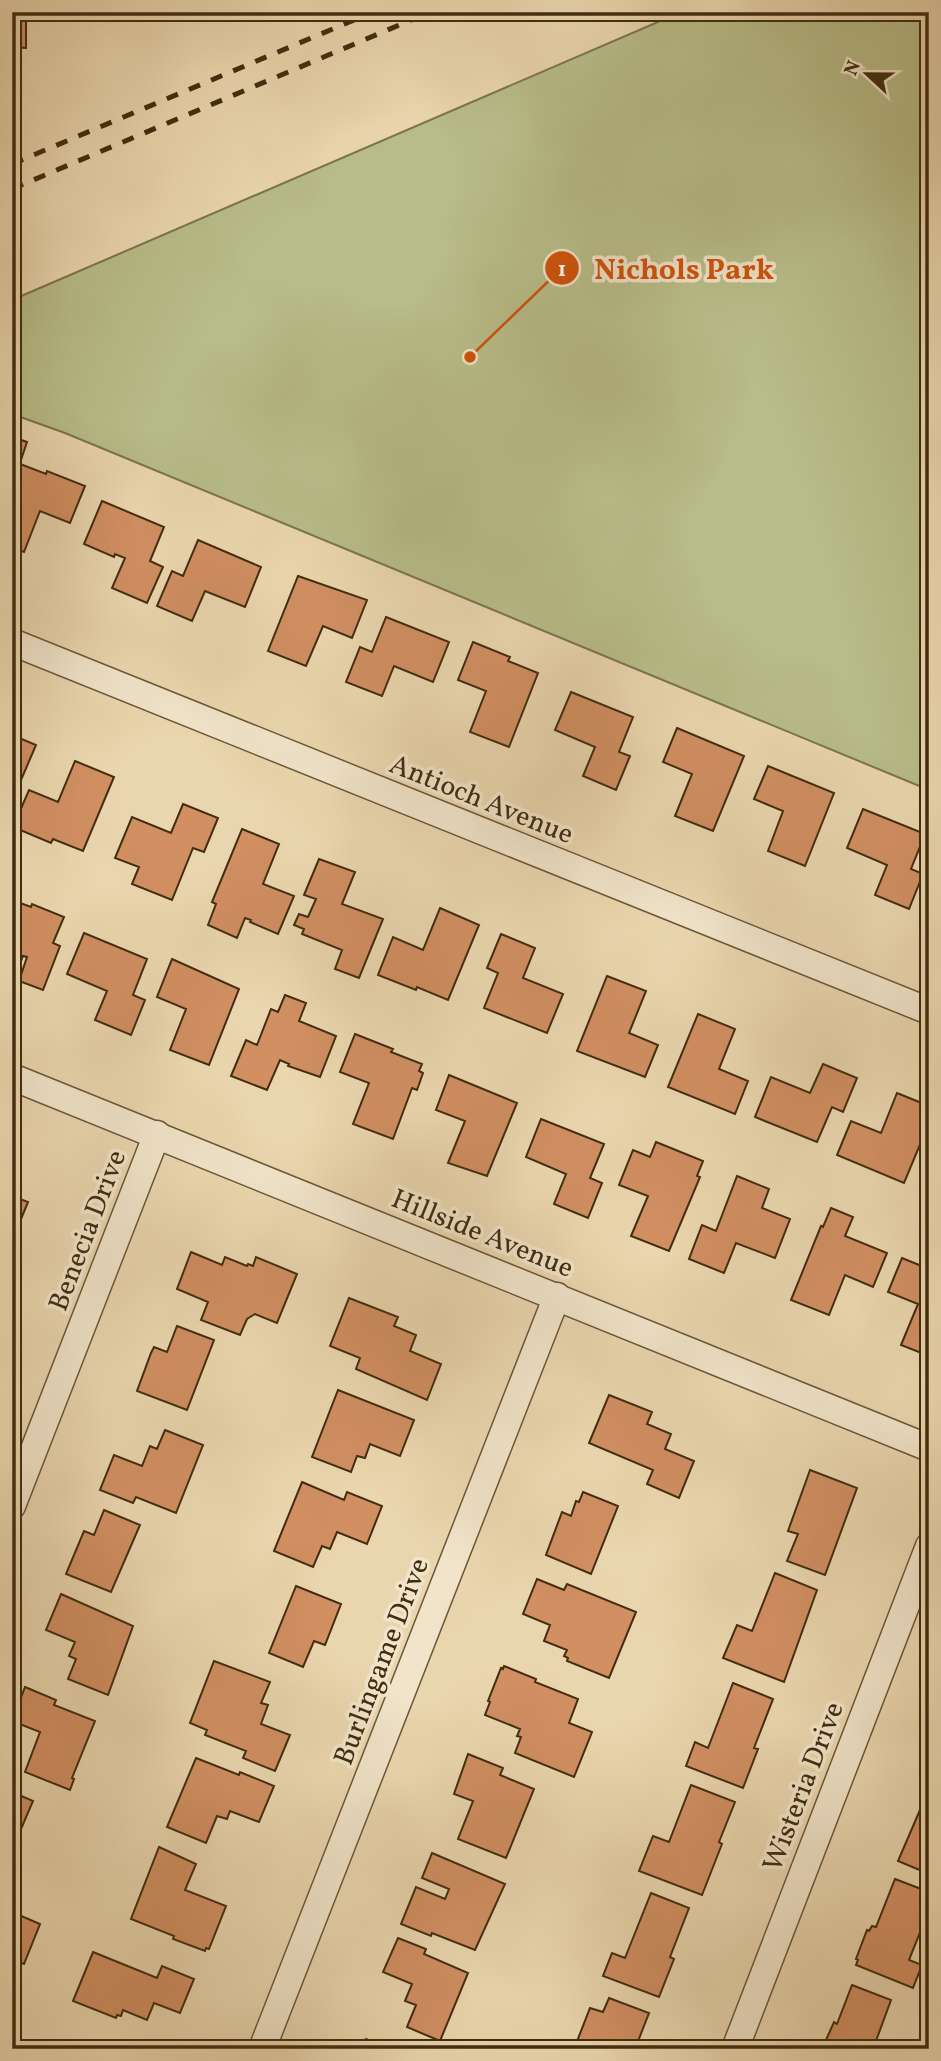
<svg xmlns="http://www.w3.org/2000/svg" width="941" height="2061" viewBox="0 0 941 2061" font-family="Vollkorn,serif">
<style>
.green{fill:#b8bd89;stroke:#7c754c;stroke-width:2}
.building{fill:#d18f62;stroke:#412d0f;stroke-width:2}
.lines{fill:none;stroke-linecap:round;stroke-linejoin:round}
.street-casing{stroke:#6b5737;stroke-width:29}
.street{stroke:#f1e4ca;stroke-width:26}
.rail{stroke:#412d0f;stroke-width:5;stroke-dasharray:12 12;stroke-linecap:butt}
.labels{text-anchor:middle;stroke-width:7;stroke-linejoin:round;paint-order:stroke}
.street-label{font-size:28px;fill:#412d0f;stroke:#f1e4ca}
.leader{fill:none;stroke:#cf520c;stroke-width:2.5}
.callout-dot{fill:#cf520c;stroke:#f1e4ca;stroke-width:2.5}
.mark-label{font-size:21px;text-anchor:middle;font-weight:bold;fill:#fff}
.callout-label{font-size:30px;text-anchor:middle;font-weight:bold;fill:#cf520c;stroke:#f1e4ca;stroke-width:7;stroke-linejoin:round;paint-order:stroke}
</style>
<rect width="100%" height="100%" fill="#ead6ae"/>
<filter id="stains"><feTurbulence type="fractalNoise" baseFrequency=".00286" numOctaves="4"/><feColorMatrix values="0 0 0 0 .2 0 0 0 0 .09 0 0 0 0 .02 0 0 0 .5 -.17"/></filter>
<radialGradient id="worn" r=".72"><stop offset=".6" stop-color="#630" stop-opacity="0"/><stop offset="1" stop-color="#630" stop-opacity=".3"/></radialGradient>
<path class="green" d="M 681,12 L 929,12 L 929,790 L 65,433 L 12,414 L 12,300 Z"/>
<path class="building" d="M 12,12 L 26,12 L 26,48 L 12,47 Z
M 12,437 L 27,442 L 21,460 L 12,457 Z
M 15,462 L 46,474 L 47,471 L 85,486 L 70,523 L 40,511 L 24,552 L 12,547 L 12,469 Z
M 102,501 L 164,527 L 150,561 L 163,567 L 147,603 L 112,588 L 125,558 L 115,554 L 114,557 L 84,544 Z
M 198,540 L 261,567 L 245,607 L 205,591 L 192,621 L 157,606 L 172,571 L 183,576 Z
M 298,576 L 367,600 L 352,638 L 323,626 L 306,666 L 268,651 Z
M 386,617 L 449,642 L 433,682 L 394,666 L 382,696 L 346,682 L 360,647 L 372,652 Z
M 473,642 L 510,657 L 508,661 L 538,673 L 509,747 L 470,732 L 486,691 L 458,680 Z
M 571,692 L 633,717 L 619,752 L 630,756 L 616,790 L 583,776 L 595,747 L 555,730 Z
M 677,728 L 744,756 L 713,831 L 675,816 L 692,774 L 663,762 Z
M 12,735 L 36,745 L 21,780 L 12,777 Z
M 75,761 L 114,777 L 83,851 L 53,839 L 51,843 L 13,827 L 29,790 L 58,802 Z
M 768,766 L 834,793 L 805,866 L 768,851 L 783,811 L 754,799 Z
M 183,804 L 218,818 L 204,852 L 193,848 L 172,900 L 132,884 L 139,867 L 115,858 L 132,817 L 171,833 Z
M 863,809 L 925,834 L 911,869 L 923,874 L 909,909 L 875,895 L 887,865 L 847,848 Z
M 242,829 L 279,844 L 263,884 L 294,896 L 278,934 L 250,922 L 251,920 L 245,918 L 237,938 L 208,925 L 216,904 L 212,902 Z
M 319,859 L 355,872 L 342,904 L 383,919 L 359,978 L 335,969 L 342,950 L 302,934 L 304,929 L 294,925 L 299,914 L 308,917 L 316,899 L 304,895 Z
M 12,900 L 31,907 L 32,904 L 64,917 L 53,943 L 60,946 L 43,990 L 19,981 L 27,957 L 23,956 L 12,982 Z
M 440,908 L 479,925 L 448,1000 L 417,987 L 416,990 L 378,975 L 393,937 L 423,950 Z
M 84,933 L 147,959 L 133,995 L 145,1000 L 131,1035 L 95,1020 L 107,991 L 67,974 Z
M 501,934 L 535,948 L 523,978 L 563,994 L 547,1033 L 484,1008 L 498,973 L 487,968 Z
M 172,959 L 239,989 L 209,1065 L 170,1050 L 186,1009 L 157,997 Z
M 607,976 L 646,991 L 629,1033 L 658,1045 L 645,1077 L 577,1051 Z
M 285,995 L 306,1003 L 299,1021 L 336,1036 L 320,1077 L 288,1066 L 289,1064 L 280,1060 L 267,1090 L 231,1076 L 246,1040 L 257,1045 L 271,1009 L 278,1012 Z
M 698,1014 L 735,1029 L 719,1069 L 748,1081 L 735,1114 L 668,1087 Z
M 355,1034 L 393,1049 L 391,1052 L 422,1064 L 419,1071 L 423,1073 L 417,1090 L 412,1088 L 393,1139 L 353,1124 L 369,1083 L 340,1072 Z
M 823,1064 L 857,1078 L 843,1112 L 832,1107 L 817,1142 L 755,1117 L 771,1077 L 810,1093 Z
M 449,1075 L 517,1103 L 487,1176 L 448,1163 L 465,1121 L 436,1110 Z
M 897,1093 L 929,1106 L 929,1123 L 904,1183 L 837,1155 L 851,1121 L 881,1133 Z
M 541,1119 L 604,1144 L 590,1178 L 602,1183 L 588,1218 L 554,1204 L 566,1174 L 526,1157 Z
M 656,1142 L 703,1161 L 697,1176 L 700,1177 L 669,1251 L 631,1236 L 648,1196 L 619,1185 L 633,1150 L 650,1157 Z
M 737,1176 L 769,1189 L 762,1208 L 790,1219 L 775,1258 L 736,1243 L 724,1273 L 689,1259 L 702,1225 L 716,1231 Z
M 12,1196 L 28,1202 L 15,1234 L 12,1233 Z
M 831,1208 L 853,1217 L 845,1236 L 887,1253 L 873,1287 L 845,1275 L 829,1315 L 791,1300 L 821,1226 L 823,1227 Z
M 191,1252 L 222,1265 L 225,1257 L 247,1266 L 248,1264 L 253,1266 L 256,1257 L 297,1274 L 277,1323 L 255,1314 L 247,1319 L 240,1335 L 201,1320 L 208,1302 L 177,1289 Z
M 902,1258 L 929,1269 L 929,1356 L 901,1345 L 918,1304 L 888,1292 Z
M 349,1298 L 398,1317 L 394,1326 L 416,1335 L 410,1351 L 441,1364 L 427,1400 L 356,1369 L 360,1358 L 330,1346 Z
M 177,1326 L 214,1340 L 187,1410 L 137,1391 L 151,1353 L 154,1347 L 167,1352 Z
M 338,1390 L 414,1420 L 400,1456 L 370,1444 L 365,1458 L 357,1456 L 351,1472 L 312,1457 Z
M 609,1395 L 652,1412 L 647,1424 L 671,1434 L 665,1449 L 694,1461 L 679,1498 L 647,1484 L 653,1470 L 589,1443 Z
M 165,1430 L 203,1445 L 176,1513 L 136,1497 L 133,1503 L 100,1490 L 114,1455 L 142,1466 L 150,1446 L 157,1449 Z
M 810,1470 L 857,1488 L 825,1575 L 787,1561 L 798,1534 L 788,1531 Z
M 302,1482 L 344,1500 L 347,1492 L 382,1506 L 367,1544 L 337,1532 L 330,1549 L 322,1546 L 313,1567 L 274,1551 Z
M 583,1492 L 618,1506 L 591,1574 L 546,1555 L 562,1512 L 571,1516 L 576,1501 L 579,1502 Z
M 104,1510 L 140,1525 L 111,1592 L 66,1574 L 84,1531 L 94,1535 Z
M 775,1573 L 817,1590 L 784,1682 L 723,1658 L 737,1625 L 752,1631 Z
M 537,1579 L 564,1590 L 567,1584 L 636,1612 L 609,1678 L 567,1661 L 568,1658 L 564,1656 L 567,1650 L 544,1641 L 550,1625 L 523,1614 Z
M 296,1586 L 341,1604 L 325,1645 L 314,1641 L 303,1667 L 269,1653 Z
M 61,1594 L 133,1626 L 108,1695 L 68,1679 L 76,1659 L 69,1656 L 75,1642 L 46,1630 Z
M 214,1661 L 270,1682 L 261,1703 L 268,1705 L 261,1724 L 290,1735 L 275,1771 L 243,1758 L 246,1751 L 205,1735 L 207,1730 L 190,1723 Z
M 504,1666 L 536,1679 L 535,1682 L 578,1699 L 569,1723 L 592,1732 L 574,1777 L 515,1753 L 521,1737 L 517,1736 L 520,1729 L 485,1715 L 490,1702 L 488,1701 L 501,1668 L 503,1669 Z
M 733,1683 L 773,1699 L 754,1748 L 758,1749 L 743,1788 L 686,1766 L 695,1742 L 708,1748 Z
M 25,1687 L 56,1700 L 54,1705 L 95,1721 L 72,1778 L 74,1779 L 70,1790 L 25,1772 L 40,1732 L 12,1721 Z
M 468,1754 L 503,1768 L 500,1775 L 534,1789 L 506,1858 L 458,1839 L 473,1801 L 454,1794 Z
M 196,1758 L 239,1775 L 240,1772 L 274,1786 L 259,1822 L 230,1811 L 227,1819 L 217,1816 L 206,1843 L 167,1827 Z
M 691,1785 L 735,1802 L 719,1842 L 722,1844 L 702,1895 L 639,1871 L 653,1836 L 669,1842 Z
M 929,1789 L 929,1874 L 898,1861 Z
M 12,1792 L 33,1801 L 12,1850 Z
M 159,1847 L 196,1864 L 185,1890 L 226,1906 L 209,1949 L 206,1948 L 205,1951 L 173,1939 L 174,1936 L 131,1919 Z
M 432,1853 L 505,1884 L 475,1950 L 432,1933 L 431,1936 L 401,1924 L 416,1887 L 445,1899 L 449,1889 L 422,1878 Z
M 895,1879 L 929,1892 L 929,1910 L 909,1960 L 922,1965 L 913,1988 L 856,1965 L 858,1960 L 856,1959 L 867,1930 L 869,1931 L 872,1926 L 876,1927 Z
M 651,1893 L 689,1908 L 670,1957 L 674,1959 L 659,1997 L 603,1976 L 612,1953 L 625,1958 Z
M 12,1912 L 40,1924 L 24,1964 L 12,1959 Z
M 398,1938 L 426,1949 L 424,1954 L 468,1973 L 440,2041 L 407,2027 L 416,2005 L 405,2001 L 412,1984 L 383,1972 Z
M 93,1952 L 157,1978 L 162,1966 L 194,1979 L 180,2013 L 154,2003 L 147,2020 L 123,2010 L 121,2016 L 117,2015 L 116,2018 L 73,2001 Z
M 852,1985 L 891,2000 L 873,2049 L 822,2049 L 834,2022 L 837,2024 Z
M 609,1998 L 649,2013 L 635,2049 L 574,2049 L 590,2008 L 603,2012 Z
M 366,2039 L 389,2049 L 362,2049 Z"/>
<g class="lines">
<g class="street-casing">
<path id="street" d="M 12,642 L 929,1011
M 12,1077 L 929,1448
M 12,1506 L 157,1134
M 262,2049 L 557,1296
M 735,2049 L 929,1546"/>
</g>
<use href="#street" class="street"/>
<path class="rail" d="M 12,164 L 373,12
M 12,189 L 430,12"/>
</g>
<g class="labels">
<g class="street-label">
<text transform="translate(482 798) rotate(22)" y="10">Antioch Avenue</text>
<text transform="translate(86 1230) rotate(-69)" y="10">Benecia Drive</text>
<text transform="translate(483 1232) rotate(22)" y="10">Hillside Avenue</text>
<text transform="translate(380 1661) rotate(-69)" y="10">Burlingame Drive</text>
<text transform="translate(802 1786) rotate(-69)" y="10">Wisteria Drive</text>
</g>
</g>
<path class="leader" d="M470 357L562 268"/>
<g class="callout-dot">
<circle cx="470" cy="357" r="7"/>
<circle cx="562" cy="268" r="18"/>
</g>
<g class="mark-label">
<text x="562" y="276">1</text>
</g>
<g class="callout-label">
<text x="684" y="279">Nichols Park</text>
</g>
<rect width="941" height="2061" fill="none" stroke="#ead6ae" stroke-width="42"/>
<rect x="14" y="14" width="913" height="2033" fill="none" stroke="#412d0f" stroke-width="3.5"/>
<rect x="21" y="21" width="899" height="2019" fill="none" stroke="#412d0f" stroke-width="2"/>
<g transform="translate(867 74) rotate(292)" stroke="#f1e4ca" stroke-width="5" paint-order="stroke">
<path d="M0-5L12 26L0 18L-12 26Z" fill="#412d0f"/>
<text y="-10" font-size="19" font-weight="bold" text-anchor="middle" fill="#412d0f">N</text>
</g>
<rect width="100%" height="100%" filter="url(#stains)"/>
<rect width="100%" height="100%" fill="url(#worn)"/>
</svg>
